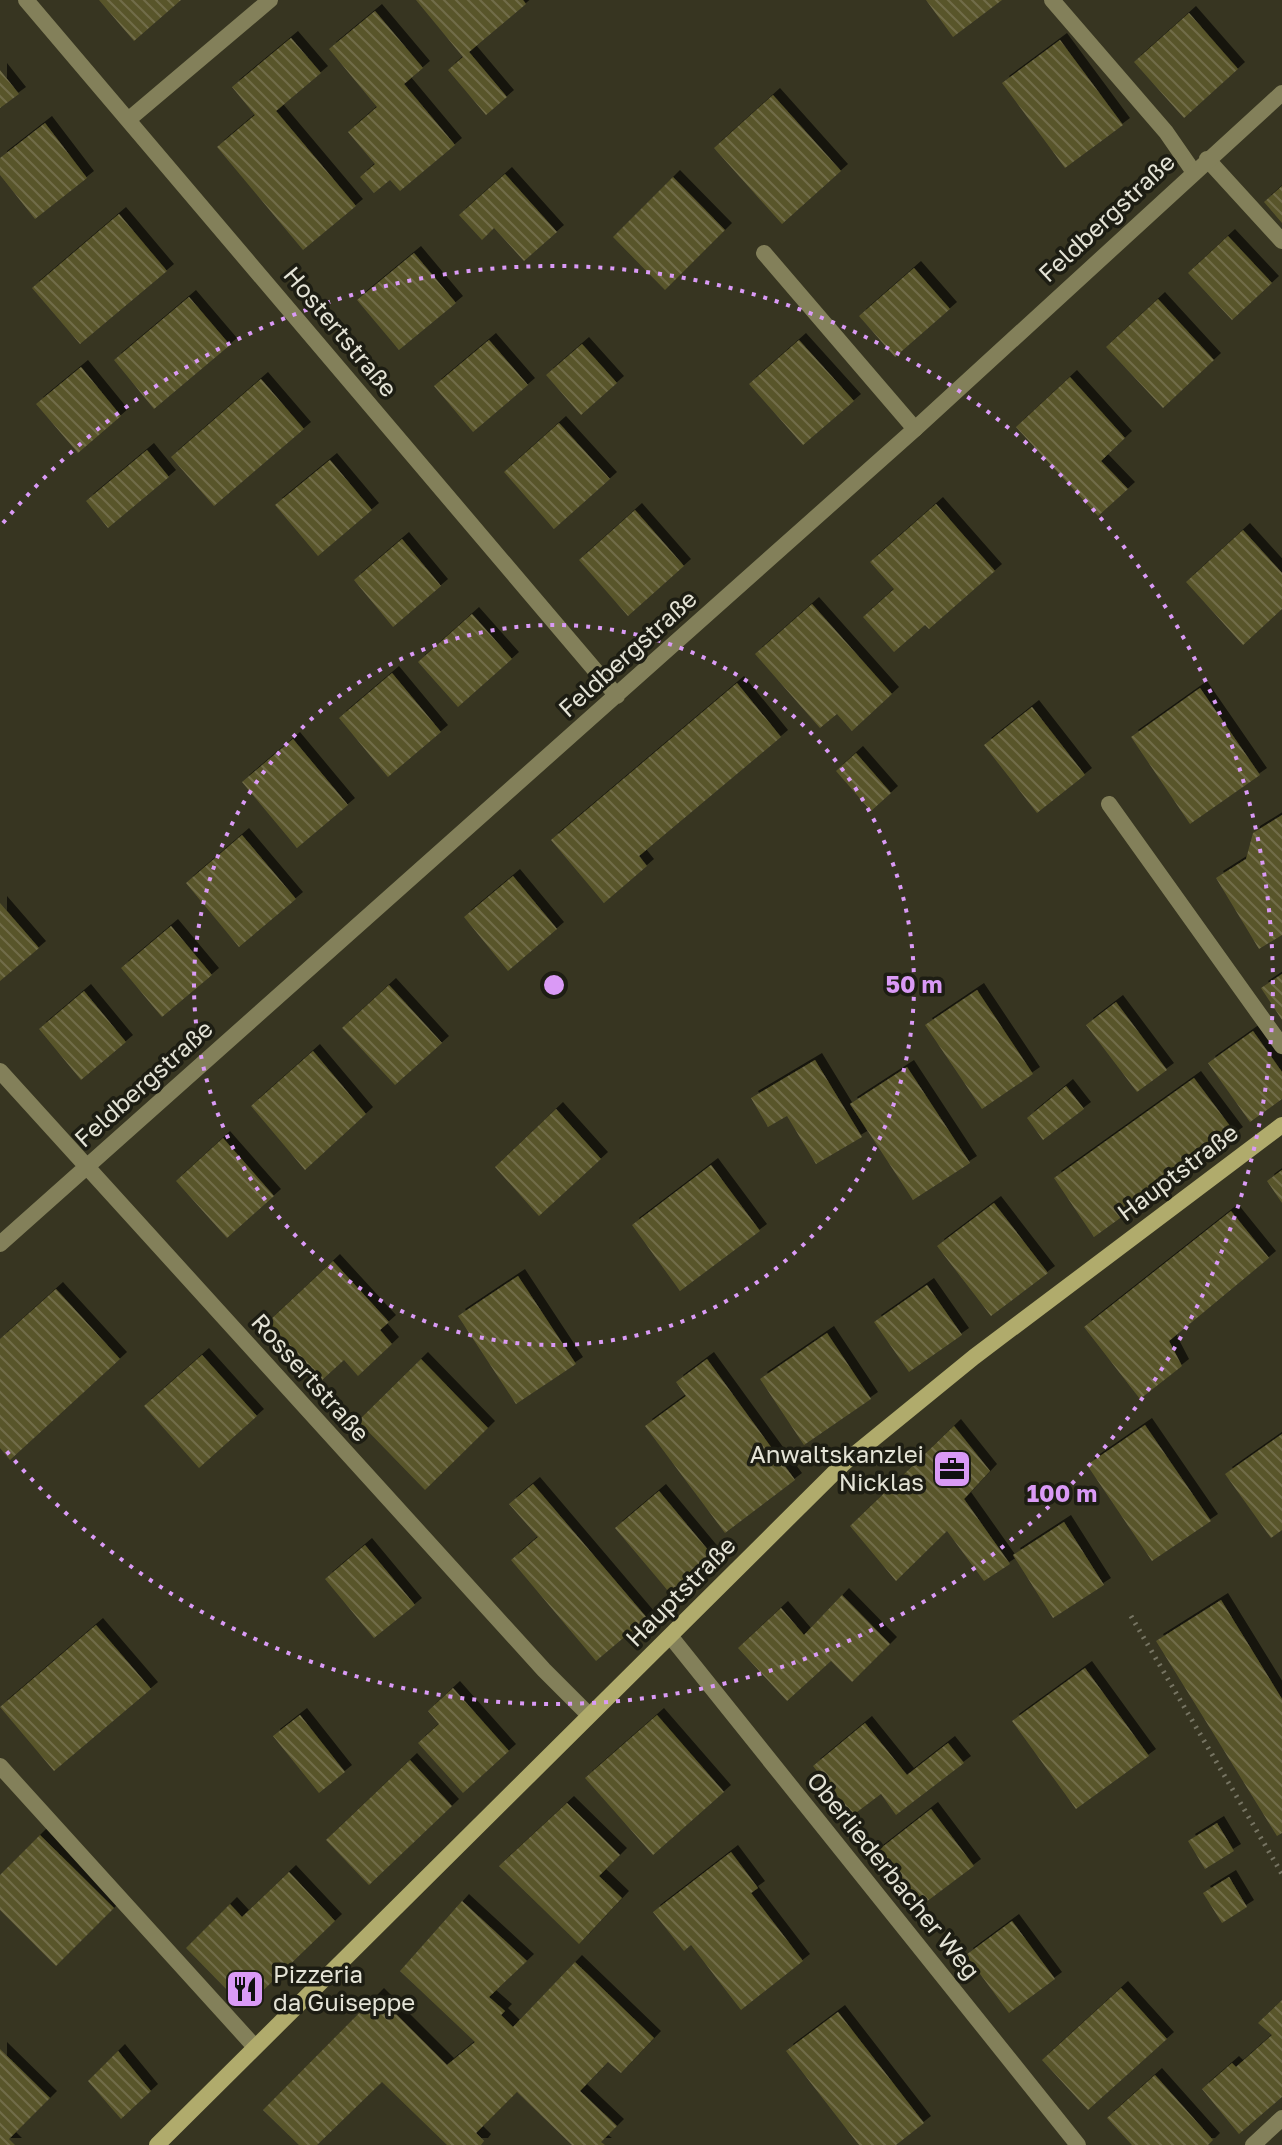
<svg xmlns="http://www.w3.org/2000/svg" width="1282" height="2145" viewBox="0 0 1282 2145" font-family="'Golos Text',sans-serif">
<style>
.building{fill:url(#building-back-hatch);filter:url(#shadow)}
.lines{fill:none;stroke-linecap:round;stroke-linejoin:round}
.path{stroke:#767462;stroke-width:5;stroke-dasharray:2 6;stroke-linecap:butt}
.lane{stroke:#83805a;stroke-width:16}
.street{stroke:#83805a;stroke-width:16}
.secondary{stroke:#b0ab6c;stroke-width:16}
.ring{fill:none;stroke:#da9af6;stroke-width:4;stroke-dasharray:4 8}
.labels{text-anchor:middle;stroke-width:7;stroke-linejoin:round;paint-order:stroke}
.street-label{font-size:24px;fill:#e4e3d6;stroke:#1d1d13}
.poi-label{font-size:24px;fill:#e4e3d6;stroke:#1d1d13;text-anchor:end}
.centre{fill:#da9af6;stroke:#1d1d13;stroke-width:4}
.ring-label{font-size:24px;text-anchor:middle;font-weight:bold;fill:#da9af6;stroke:#1d1d13;stroke-width:7;stroke-linejoin:round;paint-order:stroke}
</style>
<defs>
<pattern id="building-back-hatch" width="6" height="6" patternUnits="userSpaceOnUse" patternTransform="scale(2)"><rect width="6" height="6" fill="#59552b"/><path d="M-1 5l2 2M0 0l6 6M5-1l2 2" fill="none" stroke="#716d49"/></pattern>
<filter id="shadow"><feDropShadow dx="7" dy="-7" stdDeviation="0" flood-color="#0009"/></filter>
</defs>
<rect width="100%" height="100%" fill="#373521"/>
<path class="building" d="M 99,0 L 181,0 L 134,41 Z
M 416,0 L 523,0 L 526,4 L 469,52 L 507,97 L 486,115 L 448,70 L 463,57 Z
M 926,0 L 1002,0 L 953,37 Z
M 375,11 L 423,68 L 404,84 L 455,145 L 400,191 L 390,180 L 374,193 L 360,177 L 375,164 L 348,132 L 377,107 L 329,49 Z
M 1189,13 L 1238,69 L 1184,118 L 1134,62 Z
M 291,38 L 321,73 L 276,111 L 356,206 L 303,250 L 217,147 L 255,115 L 232,87 Z
M 1060,40 L 1123,125 L 1065,168 L 1002,83 Z
M 0,70 L 19,94 L 0,108 Z
M 773,95 L 841,171 L 782,224 L 714,148 Z
M 45,123 L 87,178 L 35,219 L 0,175 L 0,158 Z
M 505,174 L 557,232 L 524,261 L 494,228 L 482,240 L 459,215 Z
M 673,177 L 725,230 L 665,290 L 613,237 Z
M 1282,186 L 1282,223 L 1264,202 Z
M 119,214 L 167,271 L 80,344 L 32,288 Z
M 1228,236 L 1272,283 L 1232,320 L 1188,273 Z
M 414,253 L 456,303 L 399,350 L 357,300 Z
M 914,268 L 950,309 L 895,357 L 859,316 Z
M 189,297 L 230,345 L 154,409 L 114,360 Z
M 1158,299 L 1214,360 L 1163,408 L 1106,347 Z
M 489,340 L 528,385 L 473,432 L 434,386 Z
M 799,340 L 854,401 L 803,445 L 749,384 Z
M 582,344 L 617,383 L 581,415 L 546,375 Z
M 81,367 L 121,416 L 78,453 L 36,404 Z
M 1070,377 L 1125,438 L 1101,461 L 1128,489 L 1098,516 L 1016,427 Z
M 261,379 L 304,429 L 214,506 L 171,457 Z
M 559,423 L 610,479 L 554,529 L 504,472 Z
M 147,450 L 169,477 L 108,528 L 86,501 Z
M 330,460 L 372,510 L 318,556 L 275,505 Z
M 936,504 L 995,571 L 929,629 L 925,625 L 894,652 L 863,617 L 894,589 L 870,562 Z
M 635,510 L 684,566 L 628,616 L 579,560 Z
M 1243,530 L 1282,573 L 1282,609 L 1243,645 L 1186,582 Z
M 402,539 L 441,586 L 393,627 L 354,580 Z
M 812,604 L 892,694 L 852,731 L 837,714 L 820,728 L 755,654 Z
M 472,614 L 512,659 L 458,707 L 418,662 Z
M 392,673 L 441,732 L 388,777 L 339,718 Z
M 737,683 L 781,737 L 639,856 L 647,866 L 604,903 L 551,840 Z
M 1200,688 L 1260,775 L 1190,824 L 1131,737 Z
M 1032,707 L 1085,775 L 1037,813 L 984,745 Z
M 293,739 L 348,805 L 297,848 L 242,782 Z
M 856,753 L 891,793 L 871,811 L 836,771 Z
M 1282,815 L 1282,935 L 1259,949 L 1216,878 L 1246,859 L 1253,833 Z
M 242,835 L 296,899 L 239,947 L 186,883 Z
M 513,876 L 557,929 L 508,971 L 464,917 Z
M 0,903 L 39,948 L 0,981 Z
M 171,926 L 212,975 L 162,1017 L 121,968 Z
M 1282,974 L 1282,1020 L 1261,988 Z
M 389,985 L 442,1043 L 395,1085 L 342,1028 Z
M 977,990 L 1033,1074 L 982,1109 L 925,1025 Z
M 84,991 L 126,1042 L 81,1080 L 39,1029 Z
M 1116,1002 L 1167,1070 L 1137,1092 L 1086,1025 Z
M 1253,1031 L 1282,1072 L 1282,1099 L 1250,1122 L 1208,1063 Z
M 313,1051 L 366,1114 L 305,1170 L 251,1106 Z
M 815,1060 L 862,1137 L 816,1164 L 787,1116 L 768,1127 L 751,1098 Z
M 907,1067 L 970,1163 L 913,1200 L 850,1104 Z
M 1194,1078 L 1236,1134 L 1094,1237 L 1054,1178 Z
M 1066,1086 L 1084,1109 L 1043,1140 L 1027,1118 Z
M 556,1109 L 601,1159 L 539,1216 L 495,1167 Z
M 223,1138 L 274,1196 L 227,1238 L 176,1181 Z
M 711,1165 L 760,1231 L 680,1291 L 632,1225 Z
M 1282,1170 L 1282,1203 L 1267,1181 Z
M 994,1203 L 1048,1273 L 991,1316 L 937,1246 Z
M 1231,1211 L 1269,1258 L 1169,1341 L 1182,1366 L 1140,1399 L 1084,1327 Z
M 333,1261 L 389,1322 L 380,1330 L 392,1344 L 358,1376 L 344,1360 L 322,1380 L 268,1322 Z
M 518,1276 L 576,1364 L 516,1404 L 458,1316 Z
M 927,1285 L 962,1335 L 909,1372 L 874,1322 Z
M 56,1289 L 120,1359 L 10,1460 L 0,1448 L 0,1339 Z
M 827,1333 L 871,1399 L 804,1445 L 760,1379 Z
M 202,1355 L 257,1416 L 199,1468 L 144,1406 Z
M 421,1359 L 488,1428 L 425,1490 L 358,1421 Z
M 707,1359 L 795,1480 L 725,1533 L 645,1426 L 686,1396 L 676,1382 Z
M 1145,1425 L 1211,1521 L 1152,1561 L 1087,1465 Z
M 954,1426 L 990,1471 L 964,1499 L 1010,1564 L 984,1581 L 947,1531 L 896,1581 L 850,1526 Z
M 1282,1434 L 1282,1530 L 1271,1538 L 1225,1474 Z
M 533,1484 L 647,1618 L 596,1661 L 511,1560 L 538,1537 L 509,1504 Z
M 659,1491 L 713,1556 L 669,1592 L 615,1528 Z
M 1064,1522 L 1104,1585 L 1053,1618 L 1013,1555 Z
M 365,1545 L 415,1605 L 374,1638 L 325,1579 Z
M 842,1595 L 890,1644 L 852,1682 L 831,1661 L 787,1701 L 738,1648 L 781,1608 L 804,1635 Z
M 1221,1600 L 1282,1699 L 1282,1833 L 1277,1836 L 1156,1641 Z
M 96,1625 L 151,1689 L 54,1771 L 0,1707 Z
M 1085,1668 L 1149,1756 L 1076,1809 L 1012,1721 Z
M 453,1688 L 509,1751 L 463,1793 L 418,1743 L 439,1724 L 428,1711 Z
M 300,1715 L 345,1772 L 319,1793 L 273,1736 Z
M 657,1715 L 724,1792 L 653,1855 L 585,1778 Z
M 865,1723 L 907,1775 L 948,1743 L 964,1763 L 896,1815 L 881,1794 L 853,1815 L 813,1766 Z
M 410,1760 L 452,1806 L 369,1885 L 326,1840 Z
M 567,1803 L 620,1855 L 599,1876 L 622,1898 L 579,1944 L 499,1866 Z
M 931,1809 L 974,1866 L 918,1908 L 876,1852 Z
M 1217,1823 L 1234,1851 L 1205,1869 L 1188,1841 Z
M 40,1835 L 114,1908 L 56,1966 L 0,1910 L 0,1875 Z
M 731,1852 L 758,1888 L 751,1893 L 803,1961 L 741,2010 L 691,1945 L 684,1951 L 653,1912 Z
M 289,1872 L 335,1921 L 245,2008 L 186,1948 L 230,1904 L 242,1917 Z
M 1229,1877 L 1247,1907 L 1222,1923 L 1203,1893 Z
M 462,1901 L 527,1961 L 489,1997 L 505,2011 L 501,2015 L 513,2027 L 575,1962 L 654,2038 L 621,2073 L 608,2062 L 580,2091 L 617,2126 L 601,2142 L 605,2145 L 572,2145 L 517,2092 L 476,2133 L 484,2141 L 481,2145 L 447,2145 L 382,2082 L 317,2145 L 299,2145 L 263,2110 L 377,1995 L 447,2065 L 475,2042 L 400,1971 Z
M 1012,1921 L 1055,1979 L 1009,2013 L 966,1955 Z
M 1121,1988 L 1167,2039 L 1088,2110 L 1042,2060 Z
M 1282,2000 L 1282,2097 L 1239,2134 L 1202,2089 L 1232,2063 L 1236,2067 L 1272,2035 L 1258,2023 Z
M 838,2012 L 924,2123 L 896,2145 L 859,2145 L 786,2051 Z
M 0,2049 L 50,2098 L 9,2139 L 15,2145 L 0,2145 Z
M 118,2051 L 151,2091 L 121,2119 L 88,2081 Z
M 1155,2075 L 1213,2140 L 1208,2145 L 1132,2145 L 1107,2118 Z"/>
<g class="lines">
<path class="path" d="M 1131,1616 L 1282,1874"/>
<path class="lane" d="M 1052,0 L 1166,132 L 1193,171
M 1207,159 L 1282,241
M 764,253 L 915,429
M 1109,804 L 1282,1046
M 0,1766 L 255,2047"/>
<path class="street" d="M 26,0 L 617,696
M 128,120 L 270,0
M 0,1071 L 544,1670 L 589,1715
M 0,1244 L 915,429 L 1282,93
M 671,1637 L 1078,2145
M 1253,2145 L 1282,2118"/>
<path class="secondary" d="M 157,2145 L 844,1463 L 974,1357 L 1282,1125"/>
</g>
<g class="ring">
<circle cx="554" cy="985" r="360"/>
<path d="M3 523A719 719 0 1 1 3 1447"/>
</g>
<defs>
<g id="office-square" transform="scale(2)"><rect x="-9" y="-9" width="18" height="18" rx="4" fill="#da9af6" stroke="#1d1d13"/><path d="M-6-3h4V-5.5h4V-3h4V5H-6ZM-1-4.5V-3h2v-1.5ZM-6 0V1H6V0Z" fill="#111"/></g>
<g id="restaurant-square" transform="scale(2)"><rect x="-9" y="-9" width="18" height="18" rx="4" fill="#da9af6" stroke="#1d1d13"/><path d="M-5-6h1v4h1v-4h1v4h1v-4h1v5L-1.5 .5V6h-2V.5L-5-1ZM5-6V6H3V1.5H1.5Q1.5-4 5-6Z" fill="#111"/></g>
</defs>
<g fill-rule="evenodd">
<use href="#office-square" x="952" y="1469"/>
<use href="#restaurant-square" x="245" y="1989"/>
</g>
<g class="labels">
<g class="street-label">
<text transform="translate(1107 218) rotate(-43)" y="8">Feldbergstraße</text>
<text transform="translate(340 332) rotate(50)" y="8">Hostertstraße</text>
<text transform="translate(628 654) rotate(-42)" y="8">Feldbergstraße</text>
<text transform="translate(144 1084) rotate(-42)" y="8">Feldbergstraße</text>
<text transform="translate(1178 1173) rotate(-37)" y="8">Hauptstraße</text>
<text transform="translate(310 1378) rotate(48)" y="8">Rossertstraße</text>
<text transform="translate(681 1592) rotate(-45)" y="8">Hauptstraße</text>
<text transform="translate(893 1876) rotate(51)" y="8">Oberliederbacher Weg</text>
</g>
<g class="poi-label">
<text x="924" y="1463">Anwaltskanzlei<tspan x="924" dy="28">Nicklas</tspan></text>
<text x="273" y="1983" text-anchor="start">Pizzeria<tspan x="273" dy="28">da Guiseppe</tspan></text>
</g>
</g>
<circle cx="554" cy="985" r="12" class="centre"/>
<g class="ring-label">
<text x="914" y="993">50 m</text>
<text x="1062" y="1502">100 m</text>
</g>
</svg>
